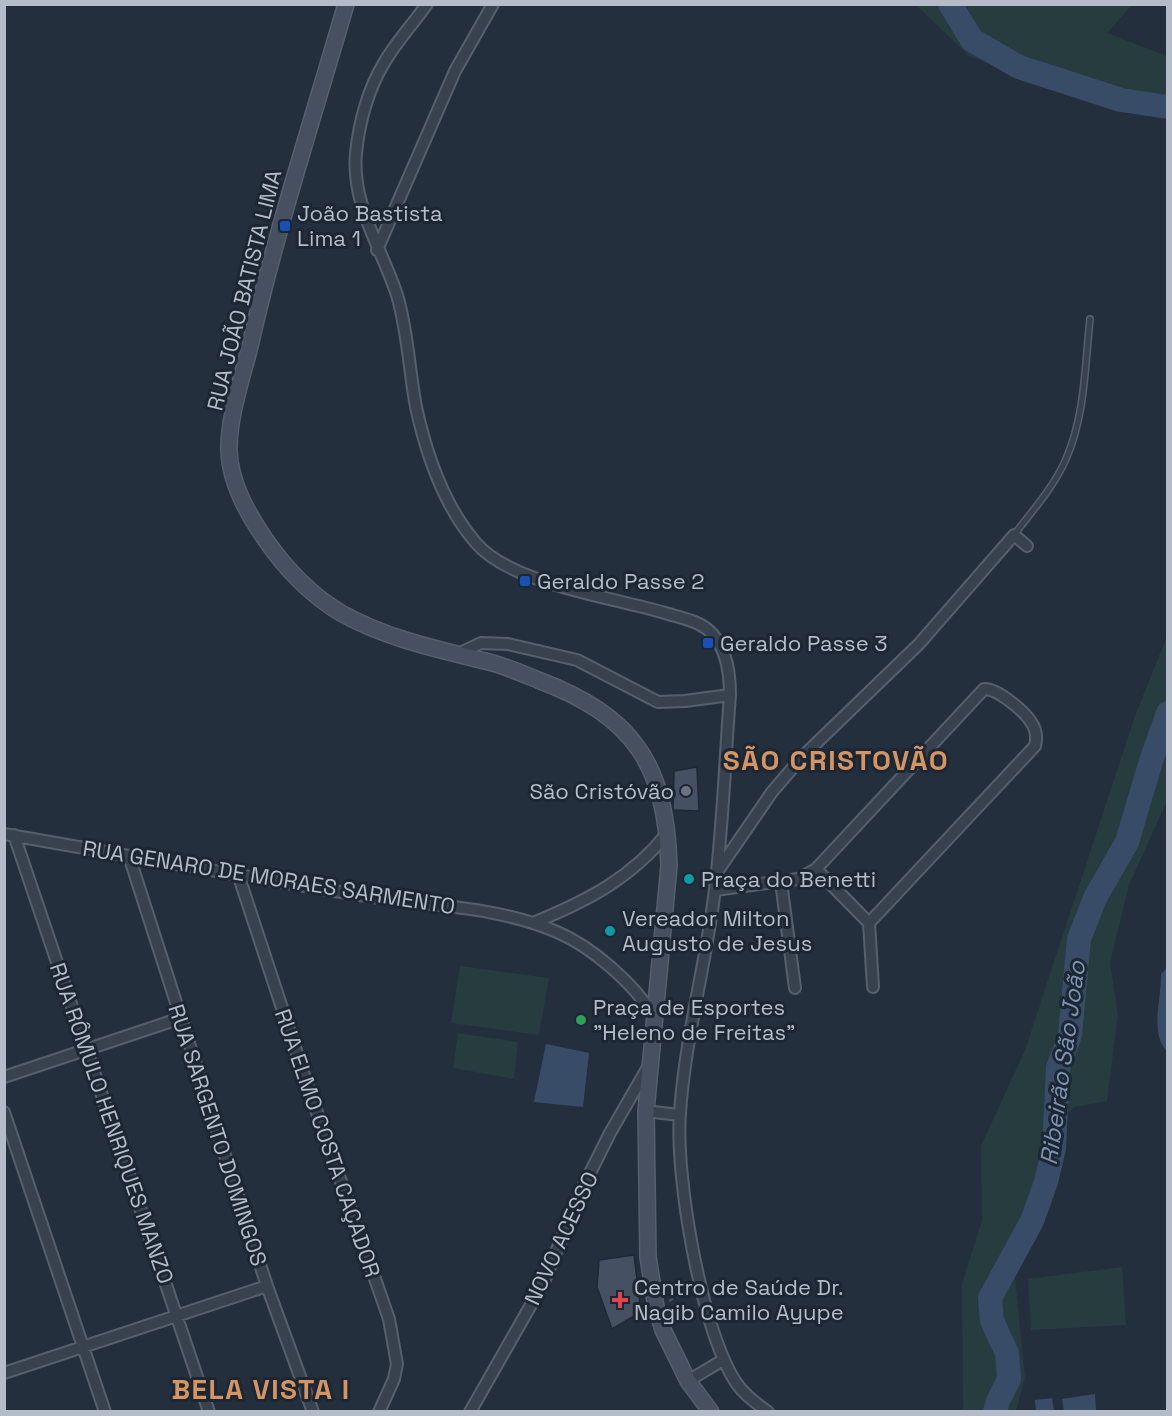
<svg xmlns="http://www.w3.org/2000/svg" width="1172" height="1416" viewBox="0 0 1172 1416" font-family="'Space Grotesk',sans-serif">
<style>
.green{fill:#263c3f}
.water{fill:#394c67}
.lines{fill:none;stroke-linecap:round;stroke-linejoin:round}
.river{stroke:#394c67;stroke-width:24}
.building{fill:#455162;stroke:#1f2835;stroke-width:1.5}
.lane-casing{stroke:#565f6c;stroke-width:8}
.street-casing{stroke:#565f6c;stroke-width:14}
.secondary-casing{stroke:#565f6c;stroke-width:18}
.path{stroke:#44595c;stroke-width:2;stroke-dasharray:4.5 4.5;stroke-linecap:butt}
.lane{stroke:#38414e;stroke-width:5}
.street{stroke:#38414e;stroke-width:10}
.secondary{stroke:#465061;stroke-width:15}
.transit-dot{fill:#1a4fb4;stroke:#1d2633;stroke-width:2}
.worship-dot{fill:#6b7280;stroke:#1d2633;stroke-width:2}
.culture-dot{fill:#0f9aa8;stroke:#1d2633;stroke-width:2}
.leisure-dot{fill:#2e9e5b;stroke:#1d2633;stroke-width:2}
.health-dot{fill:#e0444e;stroke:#1d2633;stroke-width:2}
.labels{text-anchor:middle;stroke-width:6;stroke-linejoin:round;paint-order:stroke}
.poi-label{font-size:22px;fill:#b4bcc9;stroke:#1d2633;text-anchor:start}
.street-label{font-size:22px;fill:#b4bcc9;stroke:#1d2633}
.water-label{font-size:24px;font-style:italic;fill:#7c92b1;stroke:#1d2633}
.district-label{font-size:28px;font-weight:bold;letter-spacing:1.5px;fill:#d59563;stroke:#1d2633}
</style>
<rect width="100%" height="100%" fill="#242f3e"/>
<path class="green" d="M 916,5 L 1132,5 L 1107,33 L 1167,56 L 1167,107 L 1066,92 L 969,56 Z
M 1167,636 L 1167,801 L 1129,885 L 1110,963 L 1118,1014 L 1107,1101 L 1074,1107 L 1067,1114 L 1014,1268 L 1025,1377 L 1016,1411 L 963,1411 L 962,1284 L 982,1220 L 981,1146 L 1025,1050 L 1135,716 Z
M 460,966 L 549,978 L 539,1035 L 451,1023 Z
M 458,1033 L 518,1042 L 514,1079 L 453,1068 Z
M 1122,1267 L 1126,1325 L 1031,1330 L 1028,1279 Z"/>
<path class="water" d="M 1167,968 L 1167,1051 C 1149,1033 1162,997 1161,974 Z
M 546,1044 L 589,1053 L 583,1107 L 534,1102 Z
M 1095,1394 L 1096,1411 L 1064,1411 L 1062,1399 Z
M 1052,1398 L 1054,1411 L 1036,1411 L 1035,1400 Z"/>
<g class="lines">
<path class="river" d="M 950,4 L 972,40 L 1019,67 L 1121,100 L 1168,107
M 995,1412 L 998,1401 L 1009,1379 L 1007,1353 L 992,1321 L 990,1298 L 1032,1221 L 1046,1182 L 1054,1148 L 1058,1068 L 1070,1035 L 1079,939 L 1095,898 L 1127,842 L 1151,761 L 1168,713"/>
</g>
<path class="building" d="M 697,767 L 699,811 L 673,810 L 674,771 Z
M 634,1255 L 641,1312 L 612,1329 L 597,1287 L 599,1260 Z"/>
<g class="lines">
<g class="lane-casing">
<path id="lane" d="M 1014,535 C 1032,511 1054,487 1066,459 C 1085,416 1085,365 1090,319"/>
</g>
<g class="street-casing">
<path id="street" d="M 427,4 C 413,24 396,42 384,63 C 368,89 359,123 356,153 C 351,204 382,249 397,295 C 408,332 409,370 416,407 C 426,453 444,506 476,543 C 511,584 612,597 665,613 C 678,617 696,620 707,629 C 726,644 730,672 730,695 C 725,759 723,825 715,889 C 706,964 685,1038 680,1113 C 675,1176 701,1328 735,1381 C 743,1394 756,1403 768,1412
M 377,250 L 455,71 L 493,4
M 456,655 L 481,643 L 508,644 L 577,660 L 658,702 L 685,701 L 730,695
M 4,834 C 125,855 245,877 366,896 C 429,906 497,906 557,932 C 592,947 635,984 654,1017
M 14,835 L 209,1412
M 129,856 L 267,1286 L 313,1412
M 717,872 L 772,792 L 802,757 L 919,644 L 1014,535 L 1027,546
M 238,874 L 306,1081 L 389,1319 L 397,1364 L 394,1379 L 379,1412
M 781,882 L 795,988
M 715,890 L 798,879 L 816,869 L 984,689 C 997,688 1024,711 1031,722 C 1036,729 1037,738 1035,746 L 869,923 L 816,869
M 533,923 C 587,901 632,878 668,832
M 869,923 L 873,987
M 4,1077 L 181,1018
M 646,1111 L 679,1115
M 4,1112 L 105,1412
M 4,1373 L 267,1286
M 688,1381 L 723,1360
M 470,1412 L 544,1282 L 579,1195 L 610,1133 L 648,1067"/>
</g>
<g class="secondary-casing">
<path id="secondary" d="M 346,4 C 313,118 276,231 250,346 C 242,378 228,419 229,451 C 230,483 248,514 265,539 C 285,568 311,595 341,613 C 385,638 436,649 485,661 C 503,665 521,673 538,680 C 634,716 666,765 669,866 L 646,1111 L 648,1257 L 656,1307 L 663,1330 L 688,1381 L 711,1412"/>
</g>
<path class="path" d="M 669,1301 L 691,1290"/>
<use href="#lane" class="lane"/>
<use href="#street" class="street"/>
<use href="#secondary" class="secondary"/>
</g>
<g class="transit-dot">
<rect x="279" y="220" width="12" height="12" rx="3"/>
<rect x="519" y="575" width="12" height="12" rx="3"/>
<rect x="702" y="637" width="12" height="12" rx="3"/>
</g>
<circle class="worship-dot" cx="686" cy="791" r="6"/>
<g class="culture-dot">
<circle cx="689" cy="879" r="6"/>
<circle cx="610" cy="931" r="6"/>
</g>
<circle class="leisure-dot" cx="581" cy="1020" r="6"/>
<path class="health-dot" d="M617 1291h6v6h6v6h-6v6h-6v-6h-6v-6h6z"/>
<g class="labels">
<g class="poi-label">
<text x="297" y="221">João Bastista<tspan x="297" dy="25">Lima 1</tspan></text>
<text x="537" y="589">Geraldo Passe 2</text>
<text x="720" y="651">Geraldo Passe 3</text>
<text x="674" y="799" text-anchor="end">São Cristóvão</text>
<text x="701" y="887">Praça do Benetti</text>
<text x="622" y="926">Vereador Milton<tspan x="622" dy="25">Augusto de Jesus</tspan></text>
<text x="593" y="1015">Praça de Esportes<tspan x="593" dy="25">"Heleno de Freitas"</tspan></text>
<text x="634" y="1295">Centro de Saúde Dr.<tspan x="634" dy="25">Nagib Camilo Ayupe</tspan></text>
</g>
<g class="street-label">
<text transform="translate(244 290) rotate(-76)" y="8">RUA JOÃO BATISTA LIMA</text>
<text transform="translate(269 877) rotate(9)" y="8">RUA GENARO DE MORAES SARMENTO</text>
<text transform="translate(112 1123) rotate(71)" y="8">RUA RÔMULO HENRIQUES MANZO</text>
<text transform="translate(218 1135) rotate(72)" y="8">RUA SARGENTO DOMINGOS</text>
<text transform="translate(328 1143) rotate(71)" y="8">RUA ELMO COSTA CAÇADOR</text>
<text transform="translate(561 1238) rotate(-65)" y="8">NOVO ACESSO</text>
</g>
<g class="water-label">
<text transform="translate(1063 1063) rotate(-82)" y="8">Ribeirão São João</text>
</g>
<g class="district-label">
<text x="836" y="770">SÃO CRISTOVÃO</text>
<text x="261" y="1399">BELA VISTA I</text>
</g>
</g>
<rect width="1172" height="1416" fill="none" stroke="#b4bcc9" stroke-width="12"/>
</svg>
